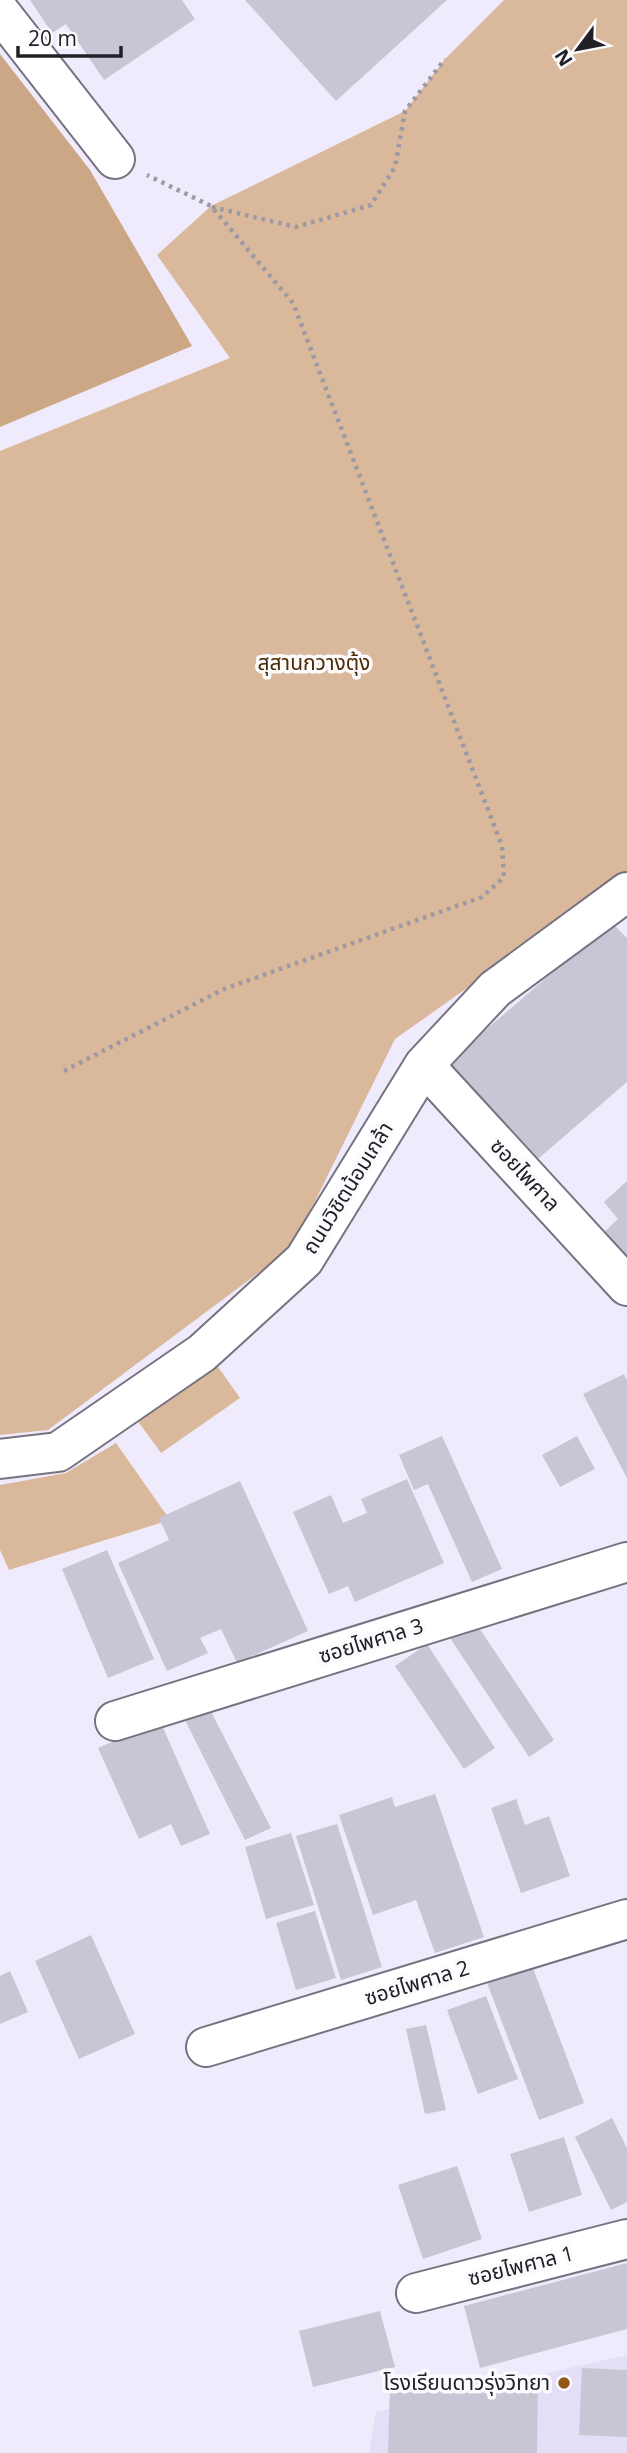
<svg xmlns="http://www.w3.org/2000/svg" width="627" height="2453" viewBox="0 0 627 2453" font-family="'Open Sans','Noto Sans Thai',sans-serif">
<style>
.built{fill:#e4def6}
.green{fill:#dab89b}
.forest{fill:#cca786}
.building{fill:#c8c5d5}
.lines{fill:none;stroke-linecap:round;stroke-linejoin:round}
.minor-casing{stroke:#767281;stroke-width:42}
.path{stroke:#9c99a5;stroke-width:4.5;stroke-dasharray:3.5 5;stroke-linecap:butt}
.minor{stroke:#fff;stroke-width:38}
.poi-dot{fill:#935917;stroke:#fbfbfe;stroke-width:2.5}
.labels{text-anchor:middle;stroke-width:7;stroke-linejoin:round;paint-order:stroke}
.park-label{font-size:21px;fill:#4e2a00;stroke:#fbfbfe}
.street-label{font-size:21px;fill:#212026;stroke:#fbfbfe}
.poi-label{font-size:21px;fill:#212026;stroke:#fbfbfe;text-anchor:end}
</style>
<rect width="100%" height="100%" fill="#efebfc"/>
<path class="built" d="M 627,2355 L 627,2453 L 369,2453 L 376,2412 Z"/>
<path class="green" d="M 504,0 L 627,0 L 627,875 L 395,1039 L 292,1248 L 48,1430 L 0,1435 L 0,451 L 230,358 L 157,255 L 211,206 L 405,111 L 445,59 Z
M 211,1357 L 240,1398 L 161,1453 L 132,1413 Z
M 116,1443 L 170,1520 L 9,1570 L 0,1550 L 0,1485 L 66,1473 Z"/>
<path class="forest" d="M 0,54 L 90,170 L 192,346 L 0,427 Z"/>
<path class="building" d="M 30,0 L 182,0 L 195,19 L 104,80 L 66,24 L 52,33 Z
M 245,0 L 447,0 L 336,101 Z
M 611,922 L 627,938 L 627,1082 L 531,1165 L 445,1065 Z
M 627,1181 L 627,1257 L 622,1262 L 599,1237 L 618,1219 L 604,1202 Z
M 624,1374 L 627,1380 L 627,1478 L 583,1394 Z
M 442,1436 L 502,1569 L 472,1582 L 428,1484 L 414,1490 L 399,1455 Z
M 577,1436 L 595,1469 L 560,1487 L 542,1455 Z
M 407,1479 L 444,1563 L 355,1602 L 348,1586 L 329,1594 L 293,1512 L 331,1495 L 343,1523 L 367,1513 L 361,1499 Z
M 240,1481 L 308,1631 L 237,1663 L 221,1629 L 200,1638 L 208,1653 L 167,1671 L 118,1563 L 169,1540 L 159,1518 Z
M 107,1550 L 154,1659 L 108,1678 L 62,1569 Z
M 471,1616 L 554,1740 L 529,1757 L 446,1632 Z
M 427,1644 L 495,1748 L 464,1769 L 395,1666 Z
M 205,1700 L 271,1828 L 245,1840 L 181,1712 Z
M 160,1721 L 210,1834 L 181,1846 L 171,1824 L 139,1839 L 98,1748 Z
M 435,1794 L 484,1937 L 435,1953 L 416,1900 L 373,1915 L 339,1815 L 392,1797 L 395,1807 Z
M 516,1799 L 525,1825 L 549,1816 L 570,1876 L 521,1893 L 491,1808 Z
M 337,1824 L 382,1967 L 341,1980 L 296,1836 Z
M 291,1833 L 314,1905 L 266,1919 L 245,1847 Z
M 315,1911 L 336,1978 L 296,1990 L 276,1923 Z
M 91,1935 L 135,2034 L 79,2059 L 35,1961 Z
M 531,1963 L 584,2103 L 539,2120 L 486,1980 Z
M 10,1971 L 28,2012 L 0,2024 L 0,1976 Z
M 486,1996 L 518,2079 L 478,2094 L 447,2010 Z
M 426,2025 L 446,2110 L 425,2114 L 406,2029 Z
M 612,2118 L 627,2148 L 627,2202 L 611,2210 L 575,2137 Z
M 564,2137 L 582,2195 L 529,2212 L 510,2154 Z
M 457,2166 L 482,2239 L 423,2259 L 398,2185 Z
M 627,2263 L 627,2329 L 480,2368 L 464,2306 Z
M 380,2311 L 395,2367 L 313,2387 L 299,2331 Z
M 582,2368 L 627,2370 L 627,2437 L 579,2435 Z
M 538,2378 L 537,2453 L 388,2453 L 390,2385 Z"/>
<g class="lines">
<g class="minor-casing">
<path id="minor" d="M 0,12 L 115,159
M 424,1065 L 627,1286
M 0,1459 L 58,1452 L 202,1353 L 304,1260 L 424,1065 L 495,989 L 627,892
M 115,1721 L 627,1562
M 206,2047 L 627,1919
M 416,2293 L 627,2239"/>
</g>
<path class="path" d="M 212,207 L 296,227 L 371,205 L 395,167 L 405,111 L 445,59
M 64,1071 L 224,989 L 482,897 L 504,877 L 502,846 L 293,303 L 211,206 L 147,175"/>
<use href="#minor" class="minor"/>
</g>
<circle class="poi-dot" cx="564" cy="2383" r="7"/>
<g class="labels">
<g class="park-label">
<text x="314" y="670">สุสานกวางตุ้ง</text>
</g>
<g class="street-label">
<text transform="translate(525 1175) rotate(47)" y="7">ซอยไพศาล</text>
<text transform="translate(348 1188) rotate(-58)" y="7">ถนนวิชิตน้อมเกล้า</text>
<text transform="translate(371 1641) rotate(-17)" y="7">ซอยไพศาล 3</text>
<text transform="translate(417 1983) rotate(-17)" y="7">ซอยไพศาล 2</text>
<text transform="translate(521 2266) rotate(-14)" y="7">ซอยไพศาล 1</text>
</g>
<g class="poi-label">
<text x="550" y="2390">โรงเรียนดาวรุ่งวิทยา</text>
</g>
</g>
<g transform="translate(578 49) rotate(238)" stroke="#fbfbfe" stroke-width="5" paint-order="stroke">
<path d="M0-5L12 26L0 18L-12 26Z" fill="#212026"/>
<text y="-10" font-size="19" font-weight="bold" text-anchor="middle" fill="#212026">N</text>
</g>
<path d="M18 46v10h103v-10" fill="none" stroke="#212026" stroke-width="3.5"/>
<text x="28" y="46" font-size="21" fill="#212026" stroke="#fbfbfe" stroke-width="5" paint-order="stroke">20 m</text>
</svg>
